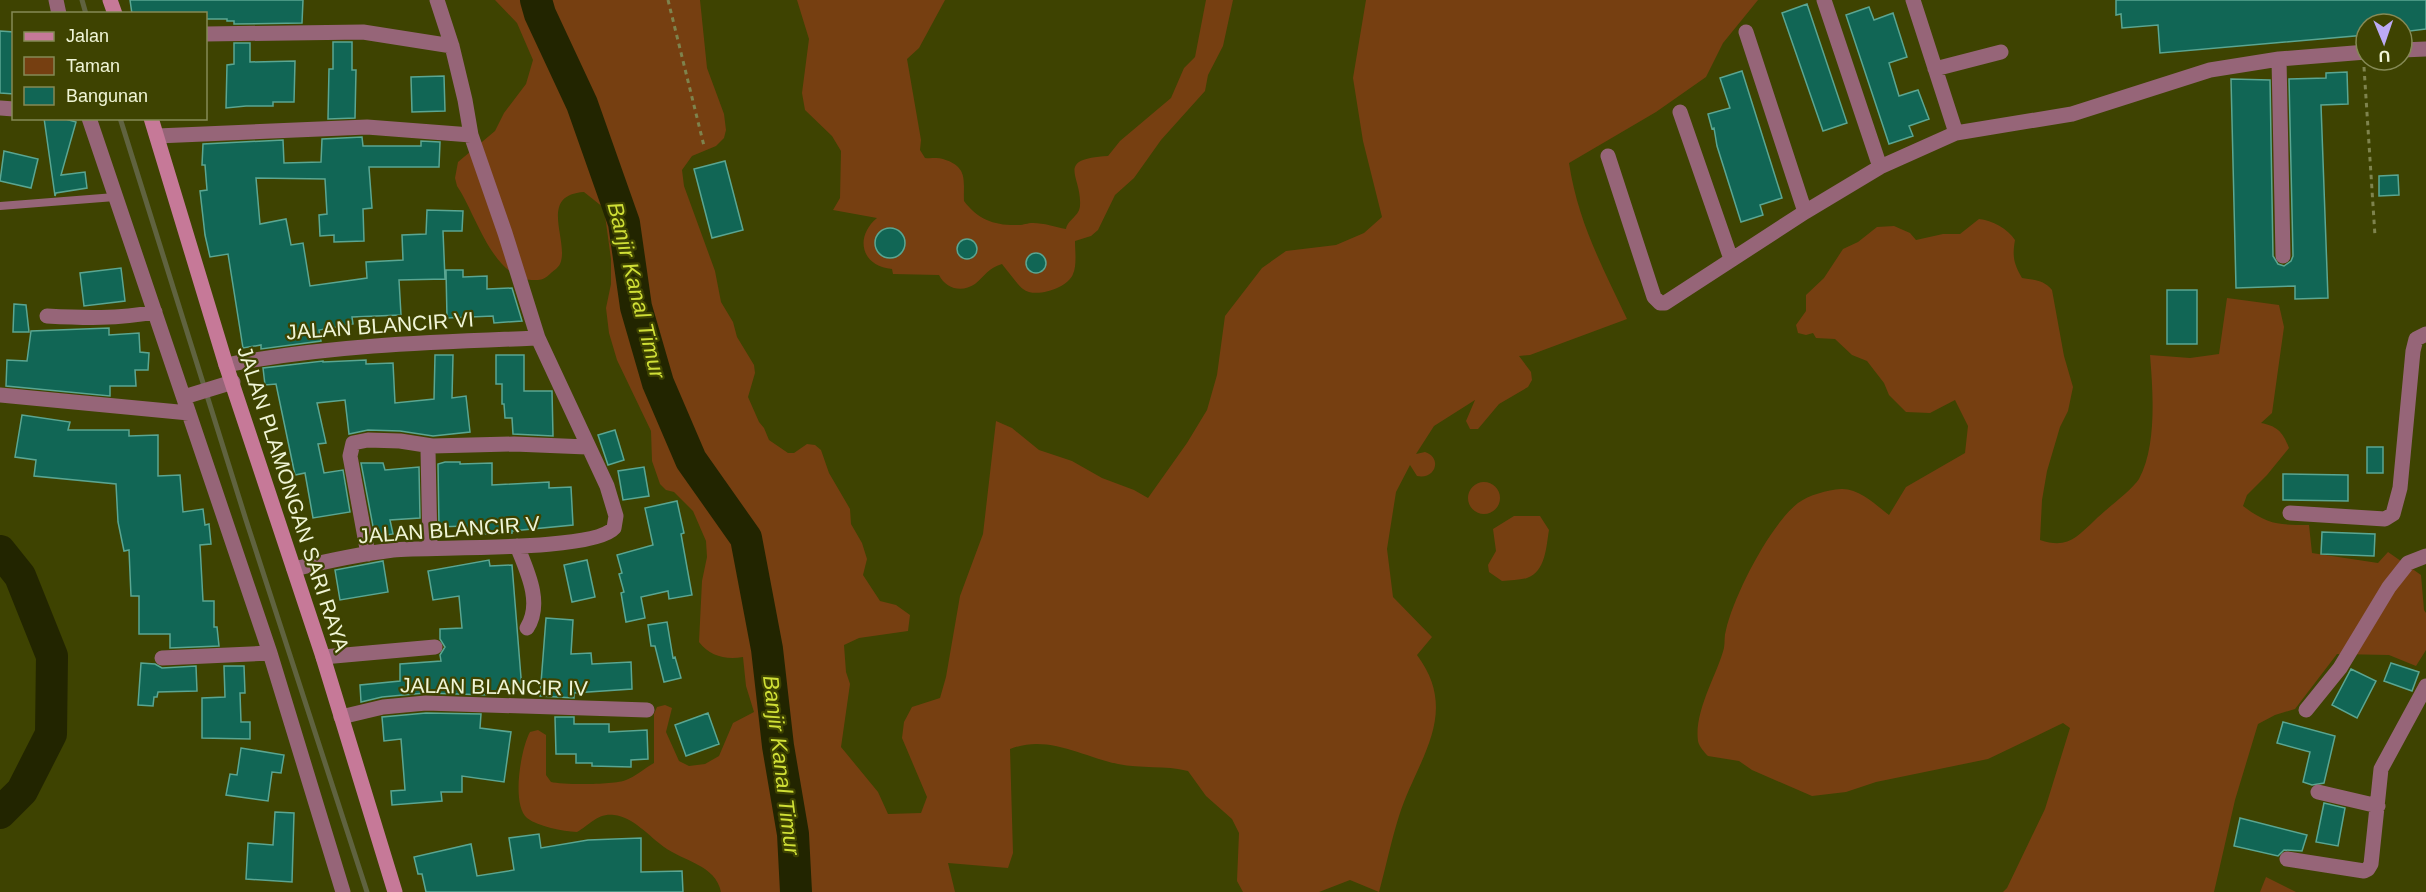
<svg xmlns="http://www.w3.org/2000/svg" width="2426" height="892" viewBox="0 0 2426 892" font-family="Arial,sans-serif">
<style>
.green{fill:#763f11}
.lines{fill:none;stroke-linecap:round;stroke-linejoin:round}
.stream{stroke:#606340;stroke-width:5}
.river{stroke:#222500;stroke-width:32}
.building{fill:#165;stroke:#5aa692;stroke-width:1.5}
.path{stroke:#7e834d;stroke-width:3;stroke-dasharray:4.5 4.5;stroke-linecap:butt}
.lane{stroke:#966578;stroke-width:8}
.street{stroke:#966578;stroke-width:15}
.secondary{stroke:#c67998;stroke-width:15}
.labels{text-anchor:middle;stroke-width:4.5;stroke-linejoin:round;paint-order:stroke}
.street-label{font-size:21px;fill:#f0f5d6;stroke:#3e4301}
.water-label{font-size:22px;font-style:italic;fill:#d0df36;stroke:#3e4301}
</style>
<rect width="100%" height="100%" fill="#3e4301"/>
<path class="green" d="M 495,0 L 700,0 L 707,68 L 724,114 L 726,130 L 724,138 L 716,146 L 692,156 L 682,170 L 684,186 L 715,271 L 721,302 L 733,322 L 737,337 L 754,365 L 755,373 L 748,397 L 759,422 L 764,428 L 769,440 L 788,453 L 794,453 L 807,444 L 815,445 L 821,450 L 829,473 L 850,509 L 851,524 L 862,543 L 867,559 L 863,575 L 880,601 L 896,605 L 910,615 L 908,631 L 859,638 L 844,645 L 846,672 L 850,684 L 841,747 L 878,792 L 888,814 L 921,813 L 927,797 L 902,738 L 904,722 L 912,707 L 940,698 L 946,677 L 960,596 L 983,534 L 996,421 L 1012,428 L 1039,450 L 1072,461 L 1102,478 L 1134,490 L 1148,498 L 1187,443 L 1207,410 L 1217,375 L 1225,316 L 1262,268 L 1286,251 L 1336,245 L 1364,233 L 1382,217 L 1363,141 L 1353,78 L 1366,0 L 1758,0 L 1723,43 L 1706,77 L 1656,112 L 1569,163 C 1578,222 1602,266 1627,319 L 1530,355 L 1519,356 L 1531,372 L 1532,380 L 1528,387 L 1499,404 L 1478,429 L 1470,429 L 1466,421 L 1475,400 L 1434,426 L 1416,454 L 1425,452 C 1443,458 1435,480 1417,476 L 1410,465 L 1396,492 L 1387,549 L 1393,597 L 1432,637 L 1417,655 C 1461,714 1417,759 1399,816 C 1391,841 1386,867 1379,892 L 1350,880 L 1319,892 L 1243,892 L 1237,881 L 1239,833 L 1232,819 L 1206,796 L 1188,771 C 1165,765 1141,769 1118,764 C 1081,756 1047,734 1010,749 L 1013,853 L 1008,868 L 948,863 L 955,892 L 721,892 C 716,865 683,861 664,847 C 649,836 633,817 614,815 C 597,813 590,825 577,832 C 562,831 539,827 527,818 C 511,804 521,748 530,732 L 538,730 L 546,735 L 546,775 L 551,782 C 563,785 615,785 626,780 C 635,777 645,768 654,763 L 654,714 L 657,707 L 665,705 L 672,708 L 666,732 L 679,761 L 689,766 L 705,764 L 719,756 L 733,723 L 754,712 L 746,686 L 743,657 C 725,660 710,656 699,642 L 702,581 L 707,557 L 706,541 L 693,511 L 674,492 L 666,490 L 660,484 L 652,461 L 651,431 L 617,360 L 609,333 L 606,308 L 611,284 L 611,259 L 604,208 L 584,192 C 537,195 570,242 560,264 C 558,268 553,271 550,274 C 547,277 542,280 538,280 C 493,283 477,215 457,186 L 455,178 L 458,162 L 495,131 L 504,113 L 526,84 L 533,60 L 517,23 Z
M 797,0 L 945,0 L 919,48 L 907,59 L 921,140 L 920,150 L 925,158 C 931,159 937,157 943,159 C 969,167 963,181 964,201 C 978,220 996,226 1019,225 C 1024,225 1027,223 1033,223 C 1044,223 1055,227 1066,229 C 1068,219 1080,216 1080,205 C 1082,176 1054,159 1108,156 L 1120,141 L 1171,98 L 1184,68 L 1195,57 L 1206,0 L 1233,0 L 1223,46 L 1208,75 L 1205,91 L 1161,140 L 1134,178 L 1115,195 L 1098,230 L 1091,236 L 1075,241 C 1075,251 1077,265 1073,274 C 1068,288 1035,299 1023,289 C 1017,284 1007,270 1002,264 C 988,268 985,276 975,284 C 962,293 946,289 939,275 L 893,274 L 892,269 C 860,266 855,236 877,218 L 833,210 L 840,198 L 841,151 L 832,136 L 805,110 L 802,93 L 809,39 Z
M 1979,219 C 1992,220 2008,229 2015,240 C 2012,257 2014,264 2022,278 C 2035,280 2044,280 2052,290 L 2064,356 L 2073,387 L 2068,411 L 2060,427 L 2047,471 L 2042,500 L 2040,540 C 2067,549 2076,538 2095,520 C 2106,509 2132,490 2139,479 C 2157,446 2153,392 2150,355 L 2190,358 L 2219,354 L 2227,298 L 2279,305 L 2284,327 L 2272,413 L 2261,423 C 2277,426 2283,432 2289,448 L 2267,475 L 2247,495 L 2243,506 C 2268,525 2279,525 2309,525 L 2312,553 L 2378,563 L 2388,552 L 2421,575 L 2424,610 L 2426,613 L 2426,650 L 2416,666 L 2389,655 L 2337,654 L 2295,709 L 2275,715 L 2258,724 L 2235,800 L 2214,892 L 2003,892 L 2007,888 L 2045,809 L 2070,728 L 2063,723 L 1988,759 L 1876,782 L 1846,792 L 1812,796 L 1752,770 L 1739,761 L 1708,756 C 1704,752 1699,746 1698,741 C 1694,711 1717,675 1724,648 C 1725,642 1724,636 1726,630 C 1734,595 1770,525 1798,503 C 1809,495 1827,490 1841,489 C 1859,488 1876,505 1889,515 L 1906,487 L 1965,453 L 1968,426 L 1955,400 L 1930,413 L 1906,412 L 1889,395 L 1884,383 L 1867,361 L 1852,355 L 1835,339 L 1816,338 L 1813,333 L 1806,335 L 1798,333 L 1796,325 L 1806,311 L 1806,295 L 1824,278 L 1843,249 L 1858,242 L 1877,227 L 1894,226 L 1910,233 L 1916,240 L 1943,234 L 1960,234 Z
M1468 498a16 16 0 1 1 32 0a16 16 0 1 1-32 0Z
M 1514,516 L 1540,516 L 1549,530 C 1546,547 1546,571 1527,578 C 1520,580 1510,580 1502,581 L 1489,572 L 1488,565 L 1496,551 L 1493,529 Z
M 2266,877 L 2296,892 L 2260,892 Z"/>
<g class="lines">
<path class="stream" d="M 82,0 L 86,14
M 120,118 L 246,520 L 367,892"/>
<path class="river" d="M 536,0 L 540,14 L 582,104 L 624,223 L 636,307 L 658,383 L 691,460 L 746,538 L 767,649 L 778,746 L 793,834 L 796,892
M 0,551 L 20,576 L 52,656 L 51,734 L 22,791 L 0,813"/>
</g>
<path class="building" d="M 130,0 L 303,0 L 302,23 L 234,24 L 234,21 L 227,21 L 227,19 L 206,19 L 206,14 L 132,14 Z
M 2116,0 L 2426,0 L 2426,29 L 2402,32 L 2402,24 L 2366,24 L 2366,35 L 2160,53 L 2158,25 L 2122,28 L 2121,14 L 2116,15 Z
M 1807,4 L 1847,123 L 1823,131 L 1782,13 Z
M 1869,7 L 1874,20 L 1893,13 L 1907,57 L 1889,63 L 1899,96 L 1918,90 L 1929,119 L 1909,126 L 1913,136 L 1889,144 L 1846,15 Z
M 0,31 L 14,32 L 14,94 L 0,93 Z
M 333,42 L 352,42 L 352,70 L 356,70 L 355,118 L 328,119 L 329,69 L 333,69 Z
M 234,43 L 250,43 L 250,62 L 295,61 L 294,102 L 273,102 L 273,106 L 246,106 L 226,108 L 227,65 L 234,64 Z
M 1742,71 L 1782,198 L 1760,205 L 1763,215 L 1741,222 L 1717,146 L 1714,128 L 1712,129 L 1708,114 L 1730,108 L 1720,78 Z
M 2347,72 L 2348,104 L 2321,105 L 2328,298 L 2295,299 L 2295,286 L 2236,288 L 2231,79 L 2270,80 L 2273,256 L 2278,264 L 2284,266 L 2291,261 L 2293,256 L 2289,79 L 2326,78 L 2326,73 Z
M 444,76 L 445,111 L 412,112 L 411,77 Z
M 44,118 L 62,118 L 76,122 L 61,175 L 85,172 L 87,188 L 56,193 L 55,196 Z
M 362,137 L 363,146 L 421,146 L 421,141 L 440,142 L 439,167 L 369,167 L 372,208 L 363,209 L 364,241 L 334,242 L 334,235 L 320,236 L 319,215 L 327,214 L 325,179 L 256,178 L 260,224 L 286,219 L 291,245 L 303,243 L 310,286 L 367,278 L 366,262 L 403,260 L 402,235 L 426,234 L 427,210 L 463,211 L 462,231 L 443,231 L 445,279 L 399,280 L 401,315 L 352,317 L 353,324 L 319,330 L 321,341 L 261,349 L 261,345 L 243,348 L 228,254 L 210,257 L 205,235 L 200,191 L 207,190 L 205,165 L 202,165 L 203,144 L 283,140 L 284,163 L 321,162 L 322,139 Z
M 4,151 L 38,159 L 31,188 L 0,181 Z
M 725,161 L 743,230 L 712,238 L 694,169 Z
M 2398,175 L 2399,195 L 2379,196 L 2379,176 Z
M875 243a15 15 0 1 1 30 0a15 15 0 1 1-30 0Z
M957 249a10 10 0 1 1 20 0a10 10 0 1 1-20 0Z
M1026 263a10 10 0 1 1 20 0a10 10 0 1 1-20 0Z
M 121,268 L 125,301 L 84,306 L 80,273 Z
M 446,270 L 463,270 L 463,277 L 487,276 L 487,289 L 512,288 L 522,321 L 494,323 L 493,316 L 447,318 Z
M 2167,290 L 2197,290 L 2197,344 L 2167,344 Z
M 14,304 L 26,305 L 29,332 L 13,332 Z
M 109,328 L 109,335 L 139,333 L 140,352 L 149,353 L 148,370 L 135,370 L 136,386 L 110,386 L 110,396 L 6,386 L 7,360 L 27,361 L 31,331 Z
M 435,355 L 453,355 L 452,398 L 466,396 L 470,432 L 433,436 L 400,431 L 368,430 L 349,434 L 345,400 L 317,403 L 326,443 L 318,444 L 324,473 L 343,470 L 350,512 L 313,518 L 305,473 L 295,475 L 276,384 L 265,385 L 263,368 L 323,361 L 323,362 L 366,360 L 366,364 L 393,363 L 395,403 L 434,399 Z
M 496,355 L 524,355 L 524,391 L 552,391 L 553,436 L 513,434 L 512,418 L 505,418 L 504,404 L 502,404 L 502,384 L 496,384 Z
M 22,415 L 70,422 L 68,430 L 129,430 L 129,436 L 158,435 L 158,476 L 180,475 L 183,512 L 203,509 L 205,525 L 209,524 L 211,544 L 200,545 L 203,601 L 214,601 L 214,627 L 217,627 L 219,646 L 170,648 L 170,634 L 139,634 L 139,596 L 131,596 L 129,550 L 124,551 L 118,522 L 116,484 L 34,476 L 36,460 L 15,457 Z
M 615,430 L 624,460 L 608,465 L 598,435 Z
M 2367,447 L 2383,447 L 2383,473 L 2367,473 Z
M 445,462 L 460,462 L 460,464 L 492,463 L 492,485 L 549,482 L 549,488 L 571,487 L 573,525 L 512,531 L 512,533 L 479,534 L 479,531 L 463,532 L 463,526 L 439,527 L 438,464 Z
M 361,463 L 383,463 L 385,470 L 419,467 L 420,518 L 390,520 L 393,534 L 375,537 Z
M 644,467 L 649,496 L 623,500 L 618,471 Z
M 2283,474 L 2348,475 L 2348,501 L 2283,500 Z
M 677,501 L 684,533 L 681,534 L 692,595 L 669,599 L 668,591 L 641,597 L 645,618 L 626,622 L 621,593 L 624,592 L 619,574 L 622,573 L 617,555 L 653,545 L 645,508 Z
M 2322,532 L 2375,534 L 2374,556 L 2321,554 Z
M 489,560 L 490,566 L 512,565 L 522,690 L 489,691 L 489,695 L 425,693 L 382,697 L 361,702 L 360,685 L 400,681 L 400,664 L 441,661 L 440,655 L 445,647 L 440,639 L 440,629 L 462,628 L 459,596 L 433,600 L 428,571 Z
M 587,560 L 595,597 L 572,602 L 564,565 Z
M 383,561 L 388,592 L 340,600 L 335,570 Z
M 546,618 L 573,620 L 571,654 L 591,653 L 592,664 L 631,662 L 632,689 L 574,693 L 574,698 L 540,696 Z
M 667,622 L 673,658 L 675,657 L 681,678 L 664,682 L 655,646 L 651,646 L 648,625 Z
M 141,663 L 155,664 L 162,668 L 196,666 L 197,691 L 158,692 L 157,697 L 154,697 L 153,706 L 138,705 Z
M 2391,663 L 2419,672 L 2412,691 L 2384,681 Z
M 224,666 L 244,666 L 245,693 L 240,693 L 241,722 L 250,722 L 250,739 L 202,738 L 202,698 L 225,697 Z
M 2351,669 L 2376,681 L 2357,718 L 2332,705 Z
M 426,713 L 481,714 L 480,728 L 511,732 L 504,782 L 462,776 L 462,792 L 441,792 L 442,801 L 392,805 L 391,791 L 405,790 L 401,739 L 384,741 L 382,717 Z
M 708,713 L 719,744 L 686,756 L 675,725 Z
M 555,717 L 574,717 L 574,724 L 609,724 L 609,732 L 647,730 L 648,759 L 631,760 L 631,767 L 592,766 L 592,763 L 576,763 L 576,754 L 556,754 Z
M 2283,722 L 2335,736 L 2324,783 L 2312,785 L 2303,782 L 2310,752 L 2277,743 Z
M 241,748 L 284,755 L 281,773 L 272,772 L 268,801 L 226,795 L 230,774 L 237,775 Z
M 2324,803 L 2345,808 L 2338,846 L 2316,842 Z
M 275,812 L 294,813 L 292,882 L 246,879 L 248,843 L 273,845 Z
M 2240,818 L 2307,835 L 2302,851 L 2284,850 L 2278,856 L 2234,846 Z
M 539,834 L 541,848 L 588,840 L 641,838 L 641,872 L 682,871 L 683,892 L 426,892 L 422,874 L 418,874 L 414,857 L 471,844 L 477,876 L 514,870 L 509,838 Z"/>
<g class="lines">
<path class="path" d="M 668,0 L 704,146
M 2364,67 L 2375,236"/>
<path class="lane" d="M 0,206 L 115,197"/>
<path class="street" d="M 56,0 L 59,14
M 1824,0 L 1880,167
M 1913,0 L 1956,133
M 1746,32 L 1805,212
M 206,34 L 363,32 L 452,46
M 2402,50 L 2426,49
M 2279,59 L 2283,256
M 1935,69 L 2001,52
M 0,108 L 14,109
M 1680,112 L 1731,259
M 89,118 L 270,653 L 343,892
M 157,136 L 367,127 L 471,135
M 1608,156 L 1654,297 L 1660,303 L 1665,303 L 1805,212 L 1880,167 L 1956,133 L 2072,114 L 2210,70 L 2279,59 L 2366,52
M 47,316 C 84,318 118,319 155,312
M 226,365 C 329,345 433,342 538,338
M 0,395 L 189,413
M 184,397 L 233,382
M 2290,513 L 2385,519 L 2393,514 L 2400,488 L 2413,351 L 2416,339 L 2426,334
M 517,546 C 527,571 543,603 527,628
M 430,547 L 428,450 L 432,446
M 368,554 L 350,456 L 353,443 L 368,440 L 400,441 L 432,446 L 514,444 L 587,447
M 294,569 C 327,561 360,554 393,550 C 432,546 594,552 614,528 L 616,516 L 607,486 L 538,338 L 505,233 L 471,135 L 465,100 L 452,46 L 437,0
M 323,657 L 435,647
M 162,658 L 270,653
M 2306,710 L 2340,668 L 2389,587 L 2408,563 L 2426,556
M 341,717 L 383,707 L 426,703 L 647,710
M 2318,792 L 2378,806
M 2287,859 L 2364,871 L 2368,869 L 2371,864 L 2381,769 L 2426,686"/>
<path class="secondary" d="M 110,0 L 115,14
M 151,118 L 226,365 L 323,657 L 395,892"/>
</g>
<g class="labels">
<g class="street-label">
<text transform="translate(380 326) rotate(-4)" y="7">JALAN BLANCIR VI</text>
<text transform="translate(293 499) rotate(72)" y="7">JALAN PLAMONGAN SARI RAYA</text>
<text transform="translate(449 530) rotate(-4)" y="7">JALAN BLANCIR V</text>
<text transform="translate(494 687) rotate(1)" y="7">JALAN BLANCIR IV</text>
</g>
<g class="water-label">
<text transform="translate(637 290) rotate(76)" y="8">Banjir Kanal Timur</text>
<text transform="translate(782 765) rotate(83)" y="8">Banjir Kanal Timur</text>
</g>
</g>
<rect x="12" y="12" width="195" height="108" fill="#3e4301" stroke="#858a56" stroke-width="1.5"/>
<rect x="24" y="32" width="30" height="9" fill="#c67998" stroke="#858a56" stroke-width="1.5"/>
<text x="66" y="42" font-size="18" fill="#f0f5d6">Jalan</text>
<rect x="24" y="57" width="30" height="18" fill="#763f11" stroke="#858a56" stroke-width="1.5"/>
<text x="66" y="72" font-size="18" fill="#f0f5d6">Taman</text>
<rect x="24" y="87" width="30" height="18" fill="#116655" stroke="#858a56" stroke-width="1.5"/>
<text x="66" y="102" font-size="18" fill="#f0f5d6">Bangunan</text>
<g transform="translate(2384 42) rotate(178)"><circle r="28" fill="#3e4301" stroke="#858a56" stroke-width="1.5"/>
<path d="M0-4.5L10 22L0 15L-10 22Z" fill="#bcaaf6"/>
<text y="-9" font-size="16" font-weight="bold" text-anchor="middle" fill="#f0f5d6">U</text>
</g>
</svg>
